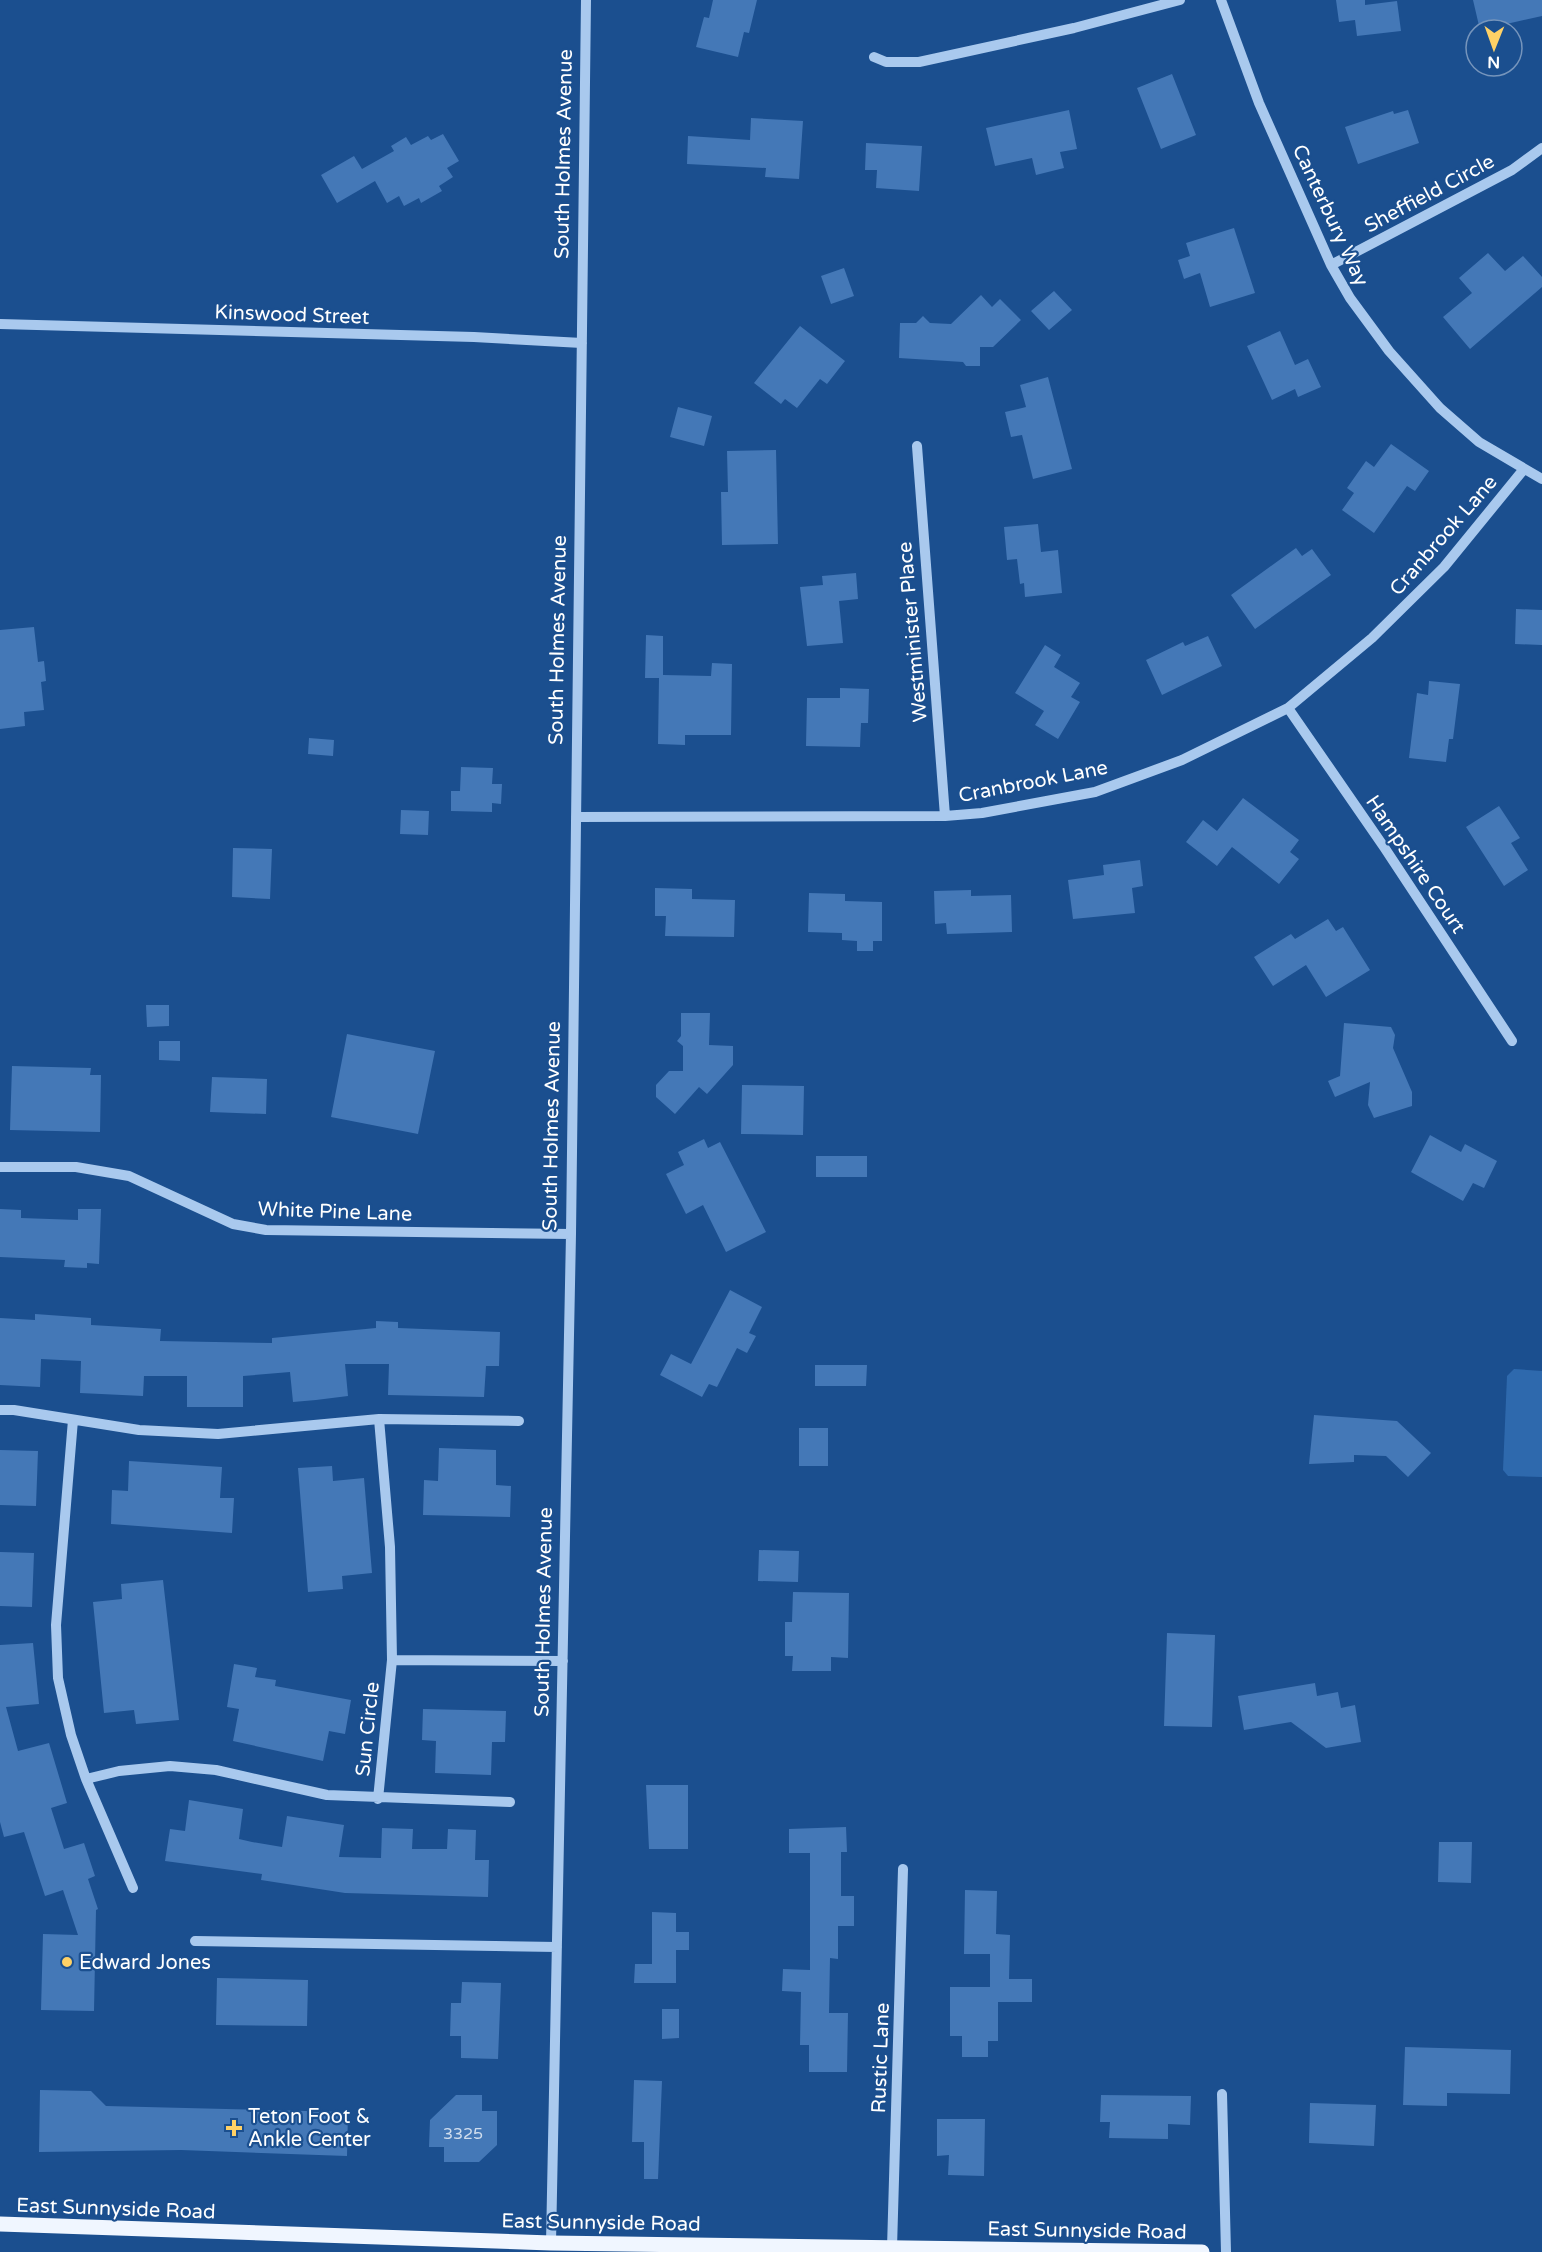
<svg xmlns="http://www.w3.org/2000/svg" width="1542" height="2252" viewBox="0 0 1542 2252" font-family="'Varela Round',sans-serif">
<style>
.green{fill:#2e69ad}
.building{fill:#4478b7}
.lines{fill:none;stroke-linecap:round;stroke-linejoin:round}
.minor{stroke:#a9c9ee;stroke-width:10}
.major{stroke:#f0f6ff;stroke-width:15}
.poi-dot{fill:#ffd166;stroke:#1b4f8f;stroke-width:2}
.labels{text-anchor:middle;stroke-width:4.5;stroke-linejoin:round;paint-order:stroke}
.number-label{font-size:16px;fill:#d0dded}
.street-label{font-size:20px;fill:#fff;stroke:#1b4f8f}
.poi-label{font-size:20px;fill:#fff;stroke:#1b4f8f;text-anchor:start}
</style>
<rect width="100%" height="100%" fill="#1b4f8f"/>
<path class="green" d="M 1514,1369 L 1542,1371 L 1542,1477 L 1508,1476 L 1503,1470 L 1507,1376 Z"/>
<path class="building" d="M 713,0 L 757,0 L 749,33 L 744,32 L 738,57 L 696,47 L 704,17 L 709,18 Z
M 1336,0 L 1365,0 L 1365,5 L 1397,1 L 1401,31 L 1357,36 L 1355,20 L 1339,22 Z
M 1473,0 L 1542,0 L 1542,16 L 1480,30 Z
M 1172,74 L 1196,135 L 1161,149 L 1137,88 Z
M 1069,110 L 1077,149 L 1060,152 L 1064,168 L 1036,175 L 1032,158 L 995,166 L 986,128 Z
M 1408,110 L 1419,143 L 1358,164 L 1345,127 L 1393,111 L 1394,114 Z
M 751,118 L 803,121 L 799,179 L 765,177 L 766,168 L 687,164 L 688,136 L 750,140 Z
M 443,134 L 459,161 L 447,168 L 453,177 L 439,186 L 442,191 L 421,203 L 419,198 L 404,206 L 399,196 L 387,203 L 375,181 L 337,203 L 321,175 L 354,156 L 362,169 L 394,151 L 391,146 L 406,137 L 411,145 L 428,136 L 431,140 Z
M 866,143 L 922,146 L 919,191 L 876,188 L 877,170 L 865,170 Z
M 1234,228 L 1255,293 L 1210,307 L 1200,273 L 1184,279 L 1178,260 L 1190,256 L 1186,243 Z
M 1488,253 L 1505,271 L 1523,256 L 1542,277 L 1542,287 L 1470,349 L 1443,317 L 1472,293 L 1459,278 Z
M 844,268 L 854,296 L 831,304 L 821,276 Z
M 1054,291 L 1072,310 L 1049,330 L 1031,311 Z
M 981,295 L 992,307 L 1000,299 L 1021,320 L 993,347 L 980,347 L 980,366 L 966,366 L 963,362 L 899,358 L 900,323 L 916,323 L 923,316 L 930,323 L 951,324 Z
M 800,326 L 845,361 L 827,384 L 820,379 L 797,408 L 785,399 L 781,404 L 754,383 Z
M 1280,331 L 1295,365 L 1308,359 L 1321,387 L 1298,397 L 1295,389 L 1272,400 L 1247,346 Z
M 1048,377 L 1072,469 L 1033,479 L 1022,435 L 1011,437 L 1005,412 L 1026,407 L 1020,385 Z
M 678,407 L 712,416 L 704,446 L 670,437 Z
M 1391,444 L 1429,471 L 1415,491 L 1407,486 L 1374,533 L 1342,510 L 1354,493 L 1347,488 L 1366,461 L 1374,467 Z
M 776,450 L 778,544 L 722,545 L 721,492 L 728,492 L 727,451 Z
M 1038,524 L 1041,552 L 1058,550 L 1062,593 L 1025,597 L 1024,583 L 1020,584 L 1017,559 L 1007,560 L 1004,527 Z
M 1296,548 L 1302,556 L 1312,549 L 1331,575 L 1255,629 L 1231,595 Z
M 856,573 L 858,599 L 839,601 L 843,643 L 807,646 L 800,587 L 823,585 L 822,576 Z
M 1516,609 L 1542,610 L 1542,645 L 1515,644 Z
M 34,627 L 38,662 L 44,661 L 46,681 L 41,682 L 44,710 L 24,712 L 25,726 L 0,729 L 0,630 Z
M 646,635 L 663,636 L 663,675 L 711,676 L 712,663 L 732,664 L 731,735 L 685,735 L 685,745 L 658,744 L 659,678 L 645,678 Z
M 1208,636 L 1222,666 L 1162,695 L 1146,660 L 1183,642 L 1185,646 Z
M 1045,645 L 1061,655 L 1054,667 L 1080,683 L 1071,697 L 1080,702 L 1058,739 L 1035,725 L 1044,711 L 1015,693 Z
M 1429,681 L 1460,684 L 1453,739 L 1449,739 L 1446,762 L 1409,758 L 1417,693 L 1428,695 Z
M 840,688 L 869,689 L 868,723 L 861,723 L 860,747 L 806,746 L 807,698 L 840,698 Z
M 309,738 L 334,740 L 333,756 L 308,754 Z
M 461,767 L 493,768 L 492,784 L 502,784 L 501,804 L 492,803 L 492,812 L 451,811 L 451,791 L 460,791 Z
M 1243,798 L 1299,840 L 1290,852 L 1299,859 L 1279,884 L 1232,847 L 1217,866 L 1186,842 L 1203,820 L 1217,831 Z
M 1499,806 L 1520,838 L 1511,843 L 1528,870 L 1504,886 L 1466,827 Z
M 401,810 L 429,811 L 428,835 L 400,834 Z
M 233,848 L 272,849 L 270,899 L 232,897 Z
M 1140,860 L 1143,886 L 1132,888 L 1135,913 L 1073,919 L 1068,880 L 1104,875 L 1103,865 Z
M 655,888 L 692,889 L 692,899 L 735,900 L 734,937 L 665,936 L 666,916 L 655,916 Z
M 971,890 L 971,896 L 1011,895 L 1012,932 L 947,934 L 946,923 L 935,924 L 934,891 Z
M 809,893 L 845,894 L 845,901 L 882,902 L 882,941 L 873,941 L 873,951 L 857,951 L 857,941 L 842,940 L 842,933 L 808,932 Z
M 1328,919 L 1336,931 L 1343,927 L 1370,970 L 1326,997 L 1306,965 L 1273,986 L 1254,957 L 1291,934 L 1295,939 Z
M 146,1005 L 169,1005 L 169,1026 L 147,1027 Z
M 681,1013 L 710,1013 L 709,1045 L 733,1046 L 733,1065 L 707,1094 L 699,1087 L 675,1114 L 656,1097 L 656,1085 L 669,1071 L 683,1071 L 683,1046 L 677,1041 L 681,1036 Z
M 1344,1023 L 1391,1027 L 1395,1035 L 1393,1048 L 1412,1092 L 1412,1106 L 1374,1118 L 1368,1105 L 1370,1082 L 1335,1097 L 1328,1081 L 1340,1076 Z
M 347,1034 L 435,1051 L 418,1134 L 331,1117 Z
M 159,1041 L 180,1041 L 180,1061 L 159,1060 Z
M 12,1066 L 91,1068 L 90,1075 L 101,1075 L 100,1132 L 10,1130 Z
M 212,1077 L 267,1079 L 266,1114 L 210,1112 Z
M 742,1085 L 804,1086 L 803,1135 L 741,1134 Z
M 1430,1135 L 1461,1152 L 1465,1144 L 1497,1161 L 1484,1188 L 1473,1183 L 1463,1201 L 1411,1172 Z
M 704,1139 L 708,1148 L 720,1142 L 766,1232 L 726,1252 L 703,1205 L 686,1214 L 666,1174 L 684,1165 L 678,1152 Z
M 816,1156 L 867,1156 L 867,1177 L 816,1177 Z
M 0,1209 L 21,1210 L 21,1218 L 78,1220 L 78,1209 L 101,1209 L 99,1264 L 87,1263 L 87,1268 L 64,1267 L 65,1260 L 0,1257 Z
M 730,1290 L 762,1307 L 749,1333 L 756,1336 L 747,1353 L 737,1348 L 717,1387 L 709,1384 L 702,1397 L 660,1375 L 671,1354 L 691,1364 Z
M 35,1314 L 91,1318 L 91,1325 L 161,1329 L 160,1341 L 272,1343 L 272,1338 L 376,1328 L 376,1321 L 398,1322 L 398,1328 L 500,1332 L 499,1366 L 486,1366 L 484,1397 L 388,1395 L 389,1364 L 345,1364 L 348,1396 L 316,1400 L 293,1402 L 290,1372 L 243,1376 L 243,1407 L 187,1407 L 187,1376 L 144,1376 L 143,1396 L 80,1393 L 81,1361 L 41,1359 L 40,1387 L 0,1385 L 0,1318 L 35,1320 Z
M 815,1365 L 867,1365 L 866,1386 L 815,1386 Z
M 1314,1415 L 1397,1421 L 1431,1453 L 1408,1477 L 1386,1456 L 1354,1455 L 1354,1462 L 1309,1464 Z
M 799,1428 L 828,1428 L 828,1466 L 799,1466 Z
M 439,1448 L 496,1450 L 496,1485 L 511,1486 L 510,1517 L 423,1515 L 424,1480 L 438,1481 Z
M 0,1450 L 38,1451 L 36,1506 L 0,1505 Z
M 129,1461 L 222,1467 L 220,1498 L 234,1498 L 232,1533 L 111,1524 L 112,1490 L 128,1491 Z
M 332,1466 L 333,1481 L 364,1478 L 372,1573 L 342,1576 L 343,1589 L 308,1592 L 298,1468 Z
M 759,1550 L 799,1551 L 798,1582 L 758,1581 Z
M 0,1552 L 34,1553 L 32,1607 L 0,1606 Z
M 163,1580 L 179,1720 L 136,1724 L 134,1710 L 104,1713 L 93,1602 L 122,1599 L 121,1584 Z
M 793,1592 L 849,1593 L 848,1658 L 831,1657 L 831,1671 L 792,1671 L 793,1656 L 785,1656 L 785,1622 L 792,1622 Z
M 1167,1633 L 1215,1635 L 1212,1727 L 1164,1726 Z
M 33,1643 L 39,1704 L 6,1707 L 18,1751 L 49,1743 L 67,1803 L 51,1808 L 64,1849 L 84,1843 L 95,1876 L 88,1879 L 98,1909 L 96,1910 L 94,2011 L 41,2010 L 43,1934 L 78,1935 L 63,1890 L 45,1896 L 24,1832 L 4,1837 L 0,1822 L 0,1645 Z
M 234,1664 L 257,1668 L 255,1677 L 276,1680 L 275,1686 L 351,1700 L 345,1734 L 329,1731 L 323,1761 L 233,1741 L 239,1709 L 227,1707 Z
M 1315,1683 L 1317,1696 L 1338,1692 L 1341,1708 L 1355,1705 L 1361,1742 L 1326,1748 L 1291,1722 L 1244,1730 L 1238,1696 Z
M 423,1709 L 506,1711 L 505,1742 L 492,1742 L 491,1775 L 435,1773 L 436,1741 L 422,1740 Z
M 646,1785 L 688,1785 L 688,1849 L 649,1849 Z
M 189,1800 L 243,1809 L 239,1839 L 252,1842 L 282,1847 L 287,1816 L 344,1825 L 339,1857 L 381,1858 L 382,1828 L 413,1829 L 412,1849 L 447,1849 L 448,1829 L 476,1830 L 475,1860 L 489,1860 L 488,1897 L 345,1893 L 261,1880 L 262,1874 L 165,1861 L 170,1829 L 185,1831 Z
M 846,1827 L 847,1852 L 841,1852 L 841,1896 L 854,1896 L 854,1926 L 838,1926 L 838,1959 L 830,1958 L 829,2013 L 848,2013 L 847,2072 L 809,2072 L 809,2045 L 800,2045 L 801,1992 L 782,1991 L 783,1969 L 810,1970 L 810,1853 L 789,1853 L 789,1829 Z
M 1439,1842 L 1472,1842 L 1471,1883 L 1438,1882 Z
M 965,1890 L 997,1891 L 996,1934 L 1010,1935 L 1009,1979 L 1032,1979 L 1032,2002 L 998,2002 L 998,2041 L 988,2041 L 988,2057 L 962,2057 L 962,2036 L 950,2036 L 950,1987 L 990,1987 L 990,1954 L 964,1954 Z
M 652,1912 L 676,1913 L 676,1932 L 689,1932 L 689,1950 L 676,1950 L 676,1983 L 634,1983 L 635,1964 L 652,1964 Z
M 217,1978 L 308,1980 L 307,2026 L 216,2025 Z
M 462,1982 L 501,1983 L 498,2059 L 461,2058 L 461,2036 L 450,2036 L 451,2003 L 461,2003 Z
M 662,2009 L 679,2009 L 679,2038 L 662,2039 Z
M 1405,2047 L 1511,2050 L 1510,2094 L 1447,2093 L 1447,2106 L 1403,2105 Z
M 634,2080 L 662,2081 L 658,2179 L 644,2179 L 644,2142 L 632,2142 Z
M 40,2090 L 91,2091 L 106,2106 L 348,2112 L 347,2156 L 181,2150 L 39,2152 Z
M 456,2095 L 482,2095 L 482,2111 L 497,2111 L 497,2145 L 479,2162 L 444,2162 L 444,2147 L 429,2147 L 430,2120 Z
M 1101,2095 L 1191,2096 L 1190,2125 L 1168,2124 L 1168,2139 L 1109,2138 L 1110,2122 L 1100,2122 Z
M 1310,2103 L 1376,2105 L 1374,2146 L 1309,2143 Z
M 937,2119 L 985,2119 L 984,2176 L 948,2175 L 949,2155 L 937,2156 Z"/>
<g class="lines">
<path class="minor" d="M 1221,0 L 1259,103 L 1331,265 L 1350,298 L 1389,351 L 1440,408 L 1479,442 L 1542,479
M 874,57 L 886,62 L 919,62 L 1074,28 L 1180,0
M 1331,265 L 1512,170 L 1542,148
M 0,324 L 474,337 L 582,343
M 917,446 L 945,816
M 1288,708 L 1384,847 L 1512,1041
M 576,817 L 945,816 L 982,813 L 1095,792 L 1182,760 L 1288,708 L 1372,638 L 1444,567 L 1524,469
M 0,1167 L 76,1167 L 129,1176 L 233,1224 L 266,1230 L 571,1234
M 0,1410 L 14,1410 L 139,1430 L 218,1434 L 379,1419 L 519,1421
M 73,1420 L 56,1625 L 58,1678 L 71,1735 L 86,1779 L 133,1888
M 392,1660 L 563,1661
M 86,1779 L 119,1771 L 170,1766 L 216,1770 L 327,1795 L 510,1802
M 378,1799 L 392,1660 L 390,1547 L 379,1419
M 195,1941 L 557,1947
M 1222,2094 L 1226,2252
M 551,2243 L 571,1234 L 586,0
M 892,2248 L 903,1869"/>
<path class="major" d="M 0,2224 L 551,2243 L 1202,2252"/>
</g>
<g class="poi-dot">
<circle cx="67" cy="1962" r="6"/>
<path d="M231 2119h6v6h6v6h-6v6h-6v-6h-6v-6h6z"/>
</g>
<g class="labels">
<g class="number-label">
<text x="463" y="2139">3325</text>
</g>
<g class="street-label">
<text transform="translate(563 154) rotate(-89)" y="7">South Holmes Avenue</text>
<text transform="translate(1429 193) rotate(-28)" y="7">Sheffield Circle</text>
<text transform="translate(1331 215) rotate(65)" y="7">Canterbury Way</text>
<text transform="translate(292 314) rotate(2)" y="7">Kinswood Street</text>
<text transform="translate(1443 535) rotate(-49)" y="7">Cranbrook Lane</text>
<text transform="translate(912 632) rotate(-95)" y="7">Westminister Place</text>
<text transform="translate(557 640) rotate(-89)" y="7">South Holmes Avenue</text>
<text transform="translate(1033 781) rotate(-11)" y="7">Cranbrook Lane</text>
<text transform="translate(1416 864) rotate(56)" y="7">Hampshire Court</text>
<text transform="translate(551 1126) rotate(-89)" y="7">South Holmes Avenue</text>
<text transform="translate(335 1211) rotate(2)" y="7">White Pine Lane</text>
<text transform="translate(543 1612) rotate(-89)" y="7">South Holmes Avenue</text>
<text transform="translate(367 1729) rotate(-84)" y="7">Sun Circle</text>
<text transform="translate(880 2058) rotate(-88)" y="7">Rustic Lane</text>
<text transform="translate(116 2208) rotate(2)" y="7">East Sunnyside Road</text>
<text transform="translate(601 2222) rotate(1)" y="7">East Sunnyside Road</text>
<text transform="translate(1087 2230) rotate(1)" y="7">East Sunnyside Road</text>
</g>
<g class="poi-label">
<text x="79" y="1969">Edward Jones</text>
<text x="248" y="2123">Teton Foot &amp;<tspan x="248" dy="23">Ankle Center</tspan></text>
</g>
</g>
<g transform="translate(1494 48) rotate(181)"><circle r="28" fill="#1b4f8f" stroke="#7695bc" stroke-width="1.5"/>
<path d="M0-4.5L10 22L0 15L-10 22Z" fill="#ffd166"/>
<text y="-9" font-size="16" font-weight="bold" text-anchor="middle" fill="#ffffff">N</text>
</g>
</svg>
